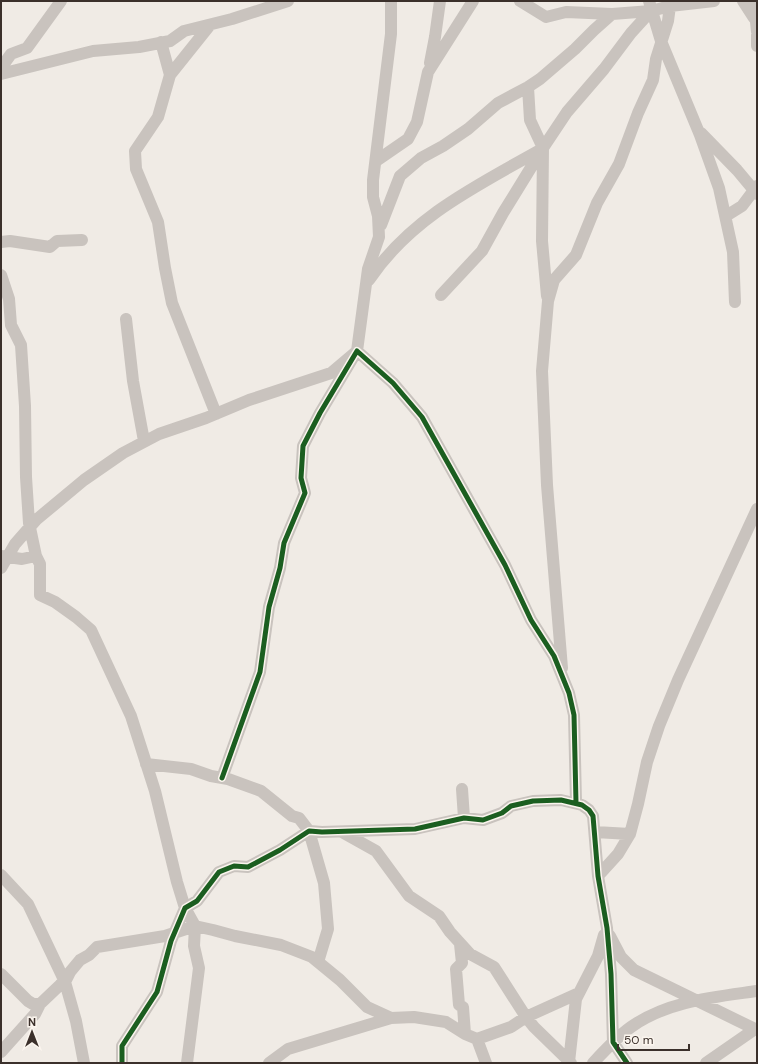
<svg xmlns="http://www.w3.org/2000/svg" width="758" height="1064" viewBox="0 0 758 1064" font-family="'DM Sans',sans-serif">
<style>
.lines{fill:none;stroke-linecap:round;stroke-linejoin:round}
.minor{stroke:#c9c3be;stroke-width:12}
.cycleway-casing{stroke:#fbf5ee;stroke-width:8}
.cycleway{stroke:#1b5e20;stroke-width:5}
</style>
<rect width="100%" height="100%" fill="#f0ebe5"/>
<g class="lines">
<path class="minor" d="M 520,1 L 546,17 L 566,12 L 612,14
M 649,1 L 661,41 L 700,135 L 719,188 L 733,252 L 735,302
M 743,1 L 754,18
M 754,1 L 757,32
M 757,35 L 757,46
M 161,42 L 170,75 L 158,117 L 135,151 L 136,169 L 158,222 L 165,268 L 172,303 L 216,414
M 430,63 L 435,37 L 440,1
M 1,68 L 11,54 L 27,48 L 61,1
M 1,74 L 93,51 L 139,47 L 170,41 L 184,31 L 232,19 L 288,1
M 170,75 L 210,25
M 528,87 L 530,120 L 543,148 L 542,241 L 547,296
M 701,133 L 737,170 L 757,194
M 376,161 L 408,139 L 417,122 L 428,72 L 473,1
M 726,216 L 742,206 L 757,186
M 381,225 L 400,176 L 421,158 L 443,146 L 468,129 L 498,103 L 528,87 L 540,79 L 575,49 L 594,30 L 612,14 L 651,11 L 670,6 L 671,1
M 1,242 L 10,241 L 50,247 L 57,241 L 82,240
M 1,275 L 9,299 L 11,325 L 21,345 L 25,406 L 26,477 L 29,523 L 36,556 L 22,559 L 1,556
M 369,280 C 411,217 478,185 542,149
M 441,295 L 482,251 L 503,213 L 543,148 L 567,112 L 604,69 L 631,33 L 651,11
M 126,319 L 133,381 L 144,441
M 36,556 L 40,564 L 40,595 L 55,602 L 76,617 L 91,630 L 131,716 L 155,791 L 177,882 L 185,908 L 195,926 L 194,946 L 199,968 L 187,1063
M 1,568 L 15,544 L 36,520 L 84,480 L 123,453 L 159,434 L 206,418 L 249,400 L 331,373 L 357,351 L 368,269 L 379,237 L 378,216 L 373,197 L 373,180 L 391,34 L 391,1
M 562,668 L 547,485 L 542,371 L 548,301 L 554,280 L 576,255 L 597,203 L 619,164 L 638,113 L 653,80 L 656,59 L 668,21 L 670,6 L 714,1
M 146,764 L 191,769 L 211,776 L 228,779 L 261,791 L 292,816 L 299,818 L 309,831 L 324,883 L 328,929 L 318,962
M 222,778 L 260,672 L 269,607 L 280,568 L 284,543 L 305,493 L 301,478 L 303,446 L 320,413 L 357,351 L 393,383 L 422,417 L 505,565 L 531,620 L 554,656 L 569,693 L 574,715 L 576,802
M 462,789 L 464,818
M 342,832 L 376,851 L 409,896 L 439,916 L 450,932 L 470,954 L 494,967 L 526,1017 L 579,993
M 595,832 L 630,834
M 1,875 L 28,904 L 65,982 L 76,1021 L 84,1063
M 598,876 L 618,854 L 630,834 L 638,804 L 647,762 L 659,726 L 678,680 L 757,509
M 610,936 L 621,957 L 634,970 L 757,1030
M 460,944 L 462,963 L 456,969 L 459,1005 L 463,1007 L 465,1034
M 1,974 L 28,1001 L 33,1004 L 40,1004
M 477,1039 L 486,1063
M 1,1052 L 35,1014 L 40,1004 L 60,985 L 65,982 L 70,972 L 80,960 L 89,955 L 97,947 L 165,936 L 195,926 L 213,930 L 235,936 L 281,945 L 312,957 L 340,980 L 367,1007 L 391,1018 L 414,1017 L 446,1022 L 465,1034 L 477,1039 L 511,1027 L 526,1017 L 534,1027 L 571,1063
M 569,1062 L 576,999 L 598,956 L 604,935
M 122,1063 L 122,1046 L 157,992 L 171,941 L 185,908 L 197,901 L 219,872 L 234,866 L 248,867 L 280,850 L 309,831 L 322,832 L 415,829 L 464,818 L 483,820 L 502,813 L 511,806 L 533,801 L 561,800 L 582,805 L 589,810 L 593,816 L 598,876 L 607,928 L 611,974 L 613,1042 L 627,1063
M 269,1063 L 288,1049 L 391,1018
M 593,1063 C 605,1050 617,1037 631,1027 C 667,1001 715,997 757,991
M 706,1063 L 755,1029"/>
<g class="cycleway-casing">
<path id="cycleway" d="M 222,778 L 260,672 L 269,607 L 280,568 L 284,543 L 305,493 L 301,478 L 303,446 L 320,413 L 357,351 L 393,383 L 422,417 L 505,565 L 531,620 L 554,656 L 569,693 L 574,715 L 576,802
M 122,1063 L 122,1046 L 157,992 L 171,941 L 185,908 L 197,901 L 219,872 L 234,866 L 248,867 L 280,850 L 309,831 L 322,832 L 415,829 L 464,818 L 483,820 L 502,813 L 511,806 L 533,801 L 561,800 L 582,805 L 589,810 L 593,816 L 598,876 L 607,928 L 611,974 L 613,1042 L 627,1063"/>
</g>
<use href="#cycleway" class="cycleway"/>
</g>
<rect width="758" height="1064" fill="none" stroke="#3b302b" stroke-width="4"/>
<g transform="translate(32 1032)" stroke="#fbf5ee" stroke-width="3" paint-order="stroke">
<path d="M0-3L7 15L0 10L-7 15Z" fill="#3b302b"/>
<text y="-6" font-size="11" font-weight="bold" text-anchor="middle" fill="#3b302b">N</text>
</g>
<path d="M618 1044v6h71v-6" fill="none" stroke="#3b302b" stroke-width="2"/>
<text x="624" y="1044" font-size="12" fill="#3b302b" stroke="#fbf5ee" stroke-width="3" paint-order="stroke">50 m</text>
</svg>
